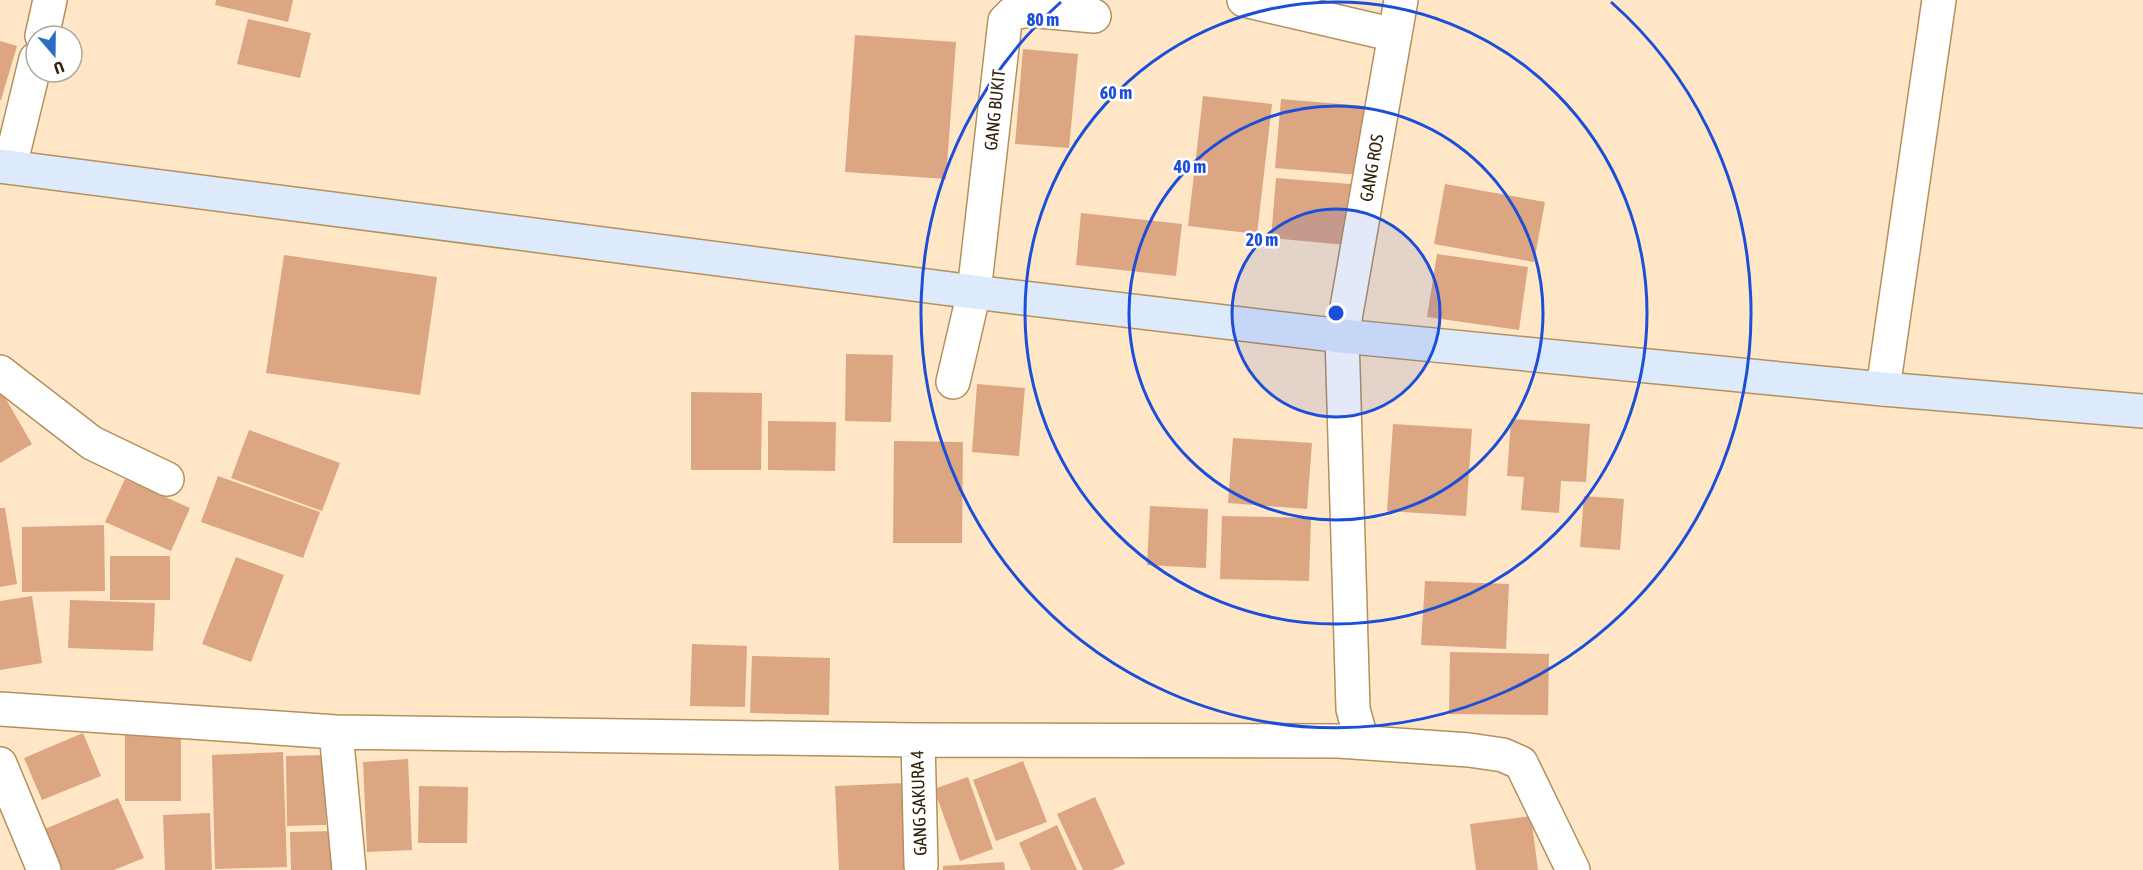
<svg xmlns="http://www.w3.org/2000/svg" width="2143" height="870" viewBox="0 0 2143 870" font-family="'Asap Condensed',sans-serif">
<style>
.building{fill:#dca682}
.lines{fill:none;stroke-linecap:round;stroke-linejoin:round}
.street-casing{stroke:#b4905c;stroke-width:36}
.secondary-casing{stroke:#b4905c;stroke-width:36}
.street{stroke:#fff;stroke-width:33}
.secondary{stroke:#dceafb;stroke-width:33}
.ring{fill:none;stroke:#1d4ed8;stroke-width:3}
.labels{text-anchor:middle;stroke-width:5;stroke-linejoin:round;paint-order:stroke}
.street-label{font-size:18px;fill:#31220d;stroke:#fff}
.centre{fill:#1d4ed8;stroke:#fff;stroke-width:3}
.ring-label{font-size:18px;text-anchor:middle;font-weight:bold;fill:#1d4ed8;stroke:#fff;stroke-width:5;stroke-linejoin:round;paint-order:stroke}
</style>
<rect width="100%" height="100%" fill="#fee6c7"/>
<path class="building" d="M 216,0 L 293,0 L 288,22 L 215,5 Z
M 248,19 L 311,33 L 300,78 L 237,64 Z
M 855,35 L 956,42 L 946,179 L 845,172 Z
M 0,41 L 17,46 L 1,100 L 0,100 Z
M 1023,49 L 1078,54 L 1069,148 L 1015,144 Z
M 1203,96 L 1272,104 L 1257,234 L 1188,226 Z
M 1281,99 L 1364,106 L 1359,175 L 1275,168 Z
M 1276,178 L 1363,185 L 1357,246 L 1271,238 Z
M 1445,184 L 1545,202 L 1534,262 L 1434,244 Z
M 1081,213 L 1182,224 L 1176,276 L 1076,265 Z
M 1437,254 L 1528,267 L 1519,330 L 1427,317 Z
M 284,255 L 437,277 L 420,395 L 266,373 Z
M 846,354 L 893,355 L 891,422 L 845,421 Z
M 977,384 L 1025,388 L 1019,456 L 972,452 Z
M 0,389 L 32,444 L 0,463 Z
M 691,392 L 762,393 L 761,470 L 691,470 Z
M 1511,419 L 1590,424 L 1586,482 L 1561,481 L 1559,513 L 1521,510 L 1524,477 L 1507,476 Z
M 768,421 L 836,422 L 835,471 L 768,470 Z
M 1393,424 L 1472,429 L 1466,516 L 1387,511 Z
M 249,430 L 340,463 L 322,511 L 231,478 Z
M 1233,438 L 1312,443 L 1307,509 L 1228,503 Z
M 894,441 L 963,442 L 962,543 L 893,543 Z
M 218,476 L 320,512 L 303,558 L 201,522 Z
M 125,479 L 190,508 L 171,551 L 105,522 Z
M 1584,496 L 1624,499 L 1620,550 L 1580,547 Z
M 1150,506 L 1208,509 L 1206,568 L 1147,565 Z
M 0,508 L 5,508 L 17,584 L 0,587 Z
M 1222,516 L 1311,518 L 1309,581 L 1220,579 Z
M 104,525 L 105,591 L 22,592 L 22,527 Z
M 110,556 L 170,556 L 170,600 L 110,600 Z
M 236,557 L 284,575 L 251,662 L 202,644 Z
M 1425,581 L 1509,584 L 1506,649 L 1421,645 Z
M 32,596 L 42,663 L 0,670 L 0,601 Z
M 70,600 L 155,603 L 153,651 L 68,648 Z
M 692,644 L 747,646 L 745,707 L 690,706 Z
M 1450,652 L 1549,654 L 1548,715 L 1449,714 Z
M 752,656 L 830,658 L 829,715 L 750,713 Z
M 125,727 L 181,727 L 181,801 L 125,801 Z
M 83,733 L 101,776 L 42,800 L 24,758 Z
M 283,752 L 287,867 L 215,869 L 212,755 Z
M 325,755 L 326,825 L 287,826 L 286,756 Z
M 408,759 L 412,850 L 367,852 L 363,762 Z
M 1023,761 L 1047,822 L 996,841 L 973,780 Z
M 968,777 L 993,849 L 960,861 L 934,789 Z
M 903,783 L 907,870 L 839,870 L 835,786 Z
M 419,786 L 468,787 L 467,843 L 418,843 Z
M 1095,797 L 1125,864 L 1112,870 L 1083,870 L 1057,814 Z
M 118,798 L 144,858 L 114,870 L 56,870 L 40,831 Z
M 210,813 L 212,870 L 165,870 L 163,815 Z
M 1531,816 L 1538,870 L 1476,870 L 1470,824 Z
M 1057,825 L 1077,870 L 1031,870 L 1019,843 Z
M 335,831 L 335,870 L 291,870 L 290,832 Z
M 1004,862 L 1005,870 L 943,870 L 943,866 Z"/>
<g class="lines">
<g class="street-casing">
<path id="street" d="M 1244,0 L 1395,35
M 42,36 L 50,0
M 10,166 L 36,59
M 0,372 L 92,443 L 167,479
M 953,382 L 974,292 L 1005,21 L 1013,13 L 1029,10 L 1094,16
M 1883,389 L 1939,0
M 0,709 L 336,732 L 918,740 L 1338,741 L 1469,750 L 1503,755 L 1521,763 L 1573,870
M 336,732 L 349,870
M 918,740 L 921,865
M 1362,742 L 1353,709 L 1342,336 L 1401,0
M 0,764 L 44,870"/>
</g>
<g class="secondary-casing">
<path id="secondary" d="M 0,166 L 974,292 L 1342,336 L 1883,389 L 2143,411"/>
</g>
<use href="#street" class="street"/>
<use href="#secondary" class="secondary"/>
</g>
<circle cx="1336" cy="313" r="104" fill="#1d4ed8" fill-opacity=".12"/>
<g class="ring">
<circle cx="1336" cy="313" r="104"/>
<circle cx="1336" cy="313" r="207"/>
<circle cx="1336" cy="313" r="311"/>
<path d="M1611 2A415 415 0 1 1 1061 2"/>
</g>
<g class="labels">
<g class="street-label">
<text transform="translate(995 110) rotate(-84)" y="6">GANG BUKIT</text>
<text transform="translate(1372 168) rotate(-80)" y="6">GANG ROS</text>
<text transform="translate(919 803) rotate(-92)" y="6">GANG SAKURA 4</text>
</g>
</g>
<circle cx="1336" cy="313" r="9" class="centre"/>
<g class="ring-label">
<text x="1043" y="26">80 m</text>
<text x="1116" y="99">60 m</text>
<text x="1190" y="173">40 m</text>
<text x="1262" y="246">20 m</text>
</g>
<g transform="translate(54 54) rotate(160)"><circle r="28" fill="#ffffff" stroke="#ada79e" stroke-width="1.5"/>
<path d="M0-4.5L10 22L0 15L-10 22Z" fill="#2a6ebf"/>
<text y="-9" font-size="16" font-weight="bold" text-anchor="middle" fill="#31220d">U</text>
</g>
</svg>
